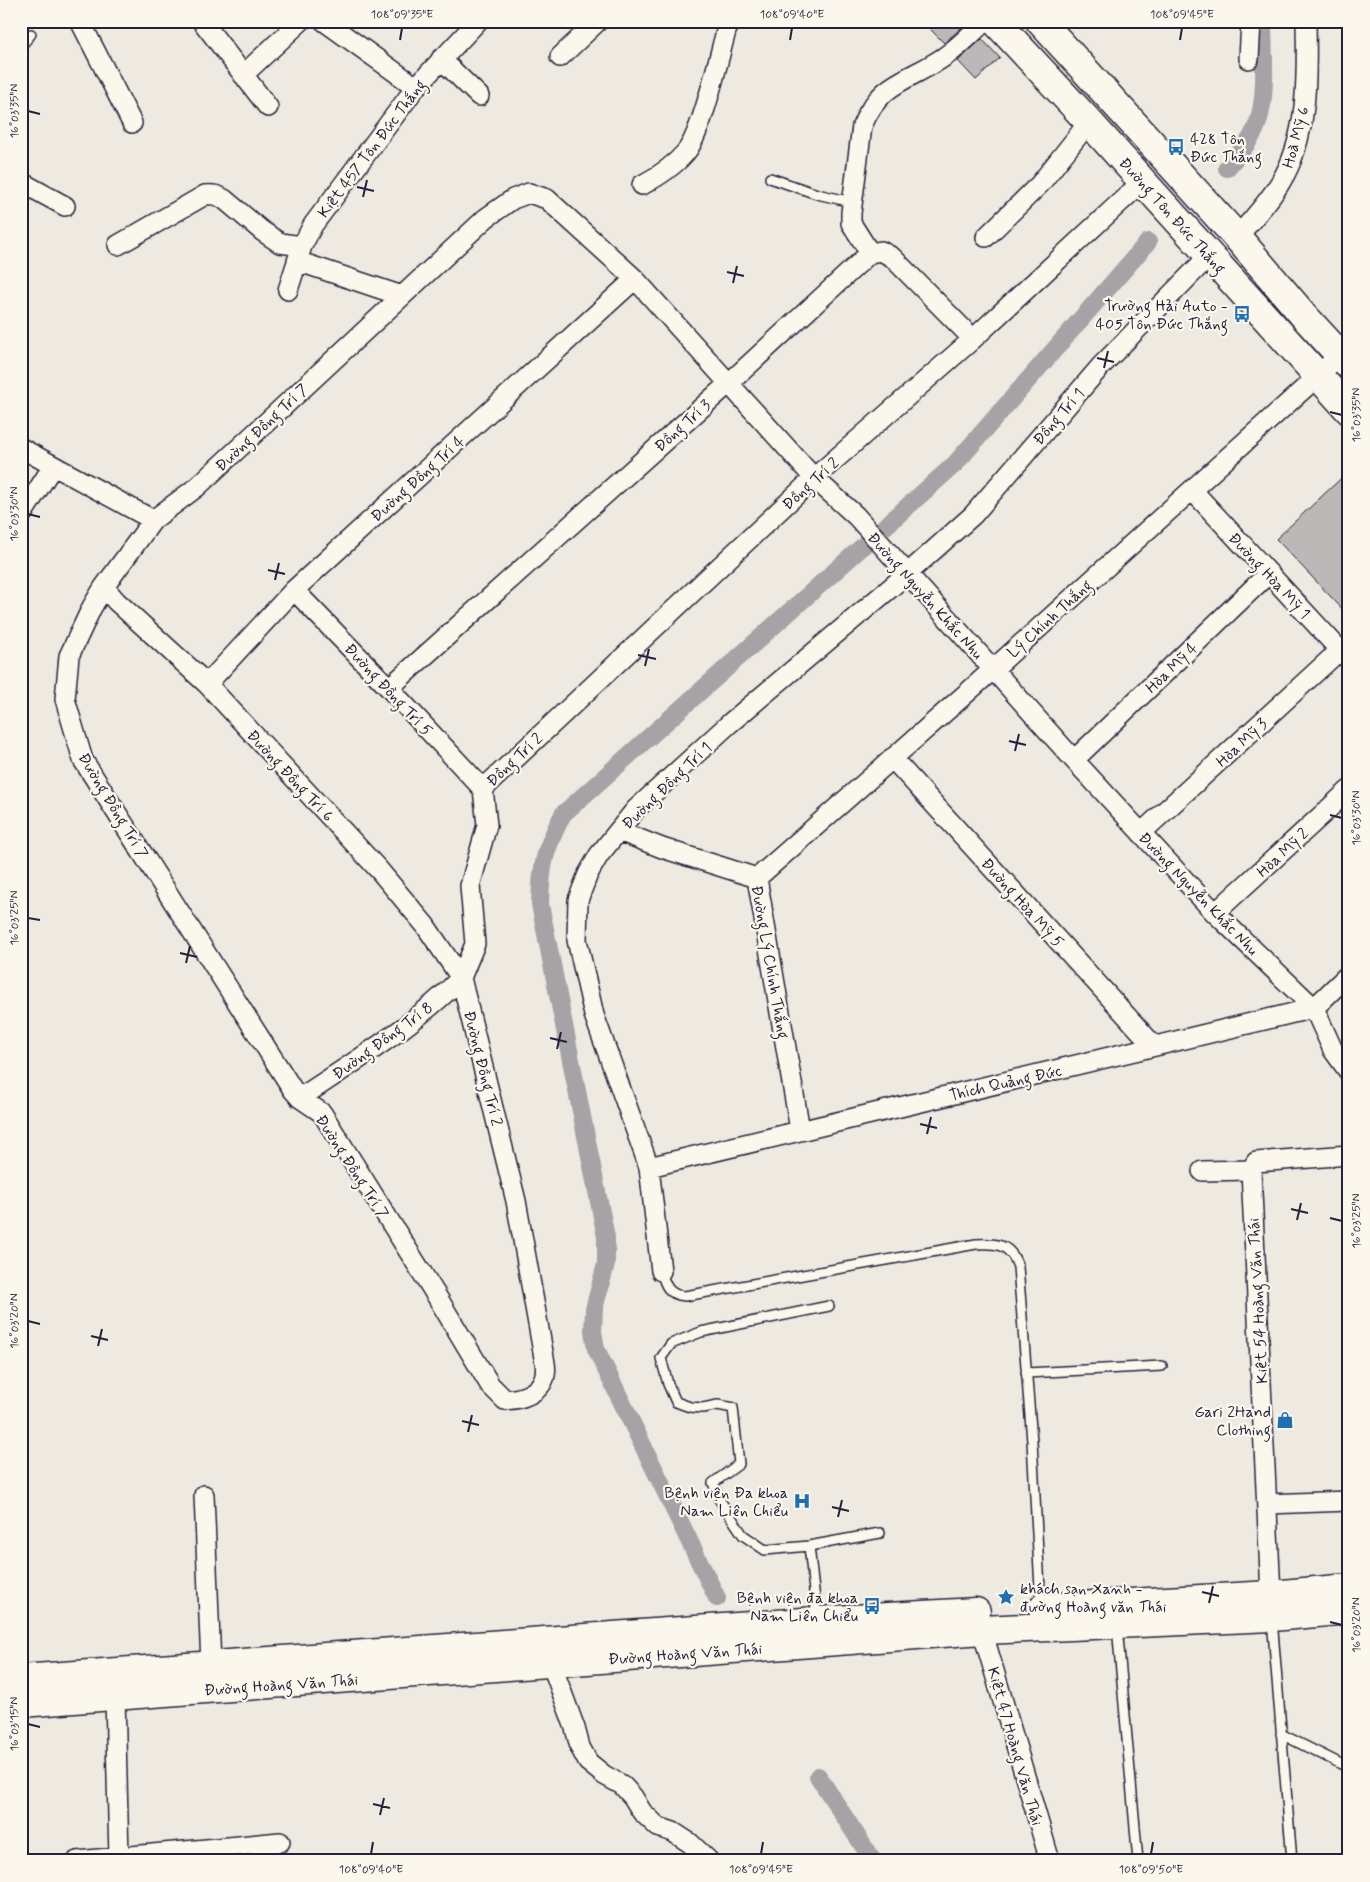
<svg xmlns="http://www.w3.org/2000/svg" width="1370" height="1882" viewBox="0 0 1370 1882" font-family="Mynerve,sans-serif">
<style>
.lines{fill:none;stroke-linecap:round;stroke-linejoin:round}
.canal{stroke:#a6a3a7;stroke-width:18}
.building{fill:#bcb8b8;stroke:#22223b}
.lane-casing{stroke:#22223b;stroke-width:12}
.street-casing{stroke:#22223b;stroke-width:22}
.primary-casing{stroke:#22223b;stroke-width:31}
.highway-casing{stroke:#22223b;stroke-width:31}
.lane{stroke:#fbf7ec;stroke-width:9}
.street{stroke:#fbf7ec;stroke-width:19}
.primary{stroke:#fbf7ec;stroke-width:28}
.highway{stroke:#fbf7ec;stroke-width:28}
.ticks{fill:none;stroke:#22223b;stroke-width:2}
.labels{text-anchor:middle;stroke-width:4.5;stroke-linejoin:round;paint-order:stroke}
.street-label{font-size:16px;fill:#22223b;stroke:#fbf7ec}
.poi-label{font-size:16px;fill:#22223b;stroke:#fbf7ec;text-anchor:end}
.neatline{fill:none;stroke:#22223b;stroke-width:2}
.ticks-label{font-size:12px;text-anchor:middle;fill:#22223b}
</style>
<rect width="100%" height="100%" fill="#eeeae2"/>
<filter id="ink" filterUnits="userSpaceOnUse"><feTurbulence type="fractalNoise" baseFrequency=".02" numOctaves="2"/><feDisplacementMap in="SourceGraphic" scale="10" xChannelSelector="R" yChannelSelector="G"/><feConvolveMatrix kernelMatrix="1 2 1 2 8 2 1 2 1" color-interpolation-filters="sRGB"/></filter>
<g filter="url(#ink)">
<g class="lines">
<path class="canal" d="M 1227,168 C 1240,153 1256,136 1260,115 C 1267,86 1263,52 1263,21
M 717,1598 L 596,1349 L 593,1331 L 594,1309 L 606,1264 L 606,1237 L 540,904 C 541,864 545,849 563,814 L 955,464 L 1148,242
M 818,1776 L 873,1861"/>
</g>
<path class="building" d="M 922,21 L 965,21 L 967,23 L 944,43 Z
M 982,39 L 1000,58 L 976,80 L 958,61 Z
M 1349,471 L 1349,616 L 1276,539 Z"/>
<g class="lines">
<g class="lane-casing">
<path id="lane" d="M 21,46 L 31,34
M 770,178 L 817,194 L 852,202
M 661,1271 C 665,1285 668,1295 685,1296 L 976,1244 C 997,1243 1011,1244 1018,1267 L 1032,1441 L 1041,1607
M 829,1306 L 701,1332 L 671,1344 L 661,1358 L 668,1384 L 676,1402 L 690,1407 L 703,1408 L 718,1405 L 733,1408 L 739,1464 L 713,1483 L 719,1499 L 743,1535 L 765,1550 L 809,1546 L 880,1533
M 1026,1373 L 1162,1366
M 809,1546 L 817,1618
M 1272,1619 L 1292,1861
M 1117,1626 L 1138,1861
M 1281,1734 L 1349,1768"/>
</g>
<g class="street-casing">
<path id="street" d="M 80,21 L 132,123
M 202,21 L 268,107
M 324,21 L 416,87
M 560,57 L 598,21
M 441,59 L 479,96
M 1249,59 L 1251,21
M 243,75 L 301,21
M 21,182 L 65,206
M 642,185 C 657,177 674,166 685,153 C 702,135 719,55 727,28 L 733,21
M 986,237 L 1040,184 L 1089,122
M 1237,237 C 1252,220 1268,203 1280,183 C 1309,137 1307,73 1306,21
M 118,245 L 205,195 C 213,194 217,195 224,199 L 262,231 L 280,243 L 302,246
M 870,253 L 851,223 L 851,213 L 862,126 C 880,81 909,81 944,57 C 959,47 972,33 985,21
M 297,261 L 402,296
M 288,290 L 302,246 L 313,225 L 416,87 L 478,21
M 21,448 L 153,520
M 1192,490 L 1349,660
M 21,516 L 53,466
M 104,587 L 116,601 L 207,684 L 379,870 L 425,925 L 461,978
M 294,590 L 389,688 L 483,789
M 207,684 L 294,590 L 635,279
M 389,688 L 728,384 L 870,253 L 881,251 L 892,257 L 973,339
M 892,758 L 1154,1046
M 1074,760 L 1269,573
M 483,789 L 487,825 L 470,886 L 475,944 L 461,978 L 516,1201 L 545,1363 C 549,1388 528,1399 505,1400 L 490,1385 L 436,1295 L 322,1113 L 300,1098 L 293,1090 L 83,760 L 65,699 L 69,656 L 92,607 L 104,587 L 153,520 L 197,487 L 486,218 L 513,199 L 529,193 L 547,199 L 635,279 L 814,478 L 856,516 L 1074,760 L 1215,913 L 1314,1008 L 1333,1050 L 1349,1072
M 483,789 L 814,478 L 973,339 L 1142,182
M 619,831 L 662,848 L 757,878
M 1141,833 L 1340,650
M 757,878 L 969,691 L 1318,376 L 1339,355
M 757,878 L 800,1130
M 1215,913 L 1349,790
M 300,1098 C 353,1063 416,1024 461,978
M 649,1167 L 1314,1008 L 1349,974
M 1202,1171 L 1251,1170
M 661,1271 L 649,1167 L 594,1015 L 577,940 L 578,900 L 588,874 L 599,855 L 636,809 L 730,723 L 907,574 L 973,515 L 1101,366 L 1209,256
M 204,1495 L 211,1665
M 1267,1504 L 1349,1501
M 1271,1595 L 1251,1170 L 1256,1162 L 1349,1155
M 982,1630 L 1050,1861
M 551,1663 L 575,1728 L 580,1747 L 588,1762 L 604,1775 L 622,1785 L 633,1797 L 642,1812 L 658,1827 L 673,1832 L 690,1843 L 709,1861
M 115,1697 L 119,1857
M 77,1861 L 280,1842"/>
</g>
<g class="primary-casing">
<path id="primary" d="M 1043,1608 L 1271,1595 L 1349,1588
M 21,1679 L 817,1621 L 976,1612
M 21,1703 L 982,1630 L 1272,1617 L 1349,1610"/>
</g>
<g class="highway-casing">
<path id="highway" d="M 995,21 L 1089,122 L 1349,410
M 1040,21 L 1237,237 L 1305,317 L 1349,365"/>
</g>
<use href="#lane" class="lane"/>
<use href="#street" class="street"/>
<use href="#primary" class="primary"/>
<use href="#highway" class="highway"/>
</g>
</g>
<path class="ticks" d="M 400,40 L 402,28M 790,40 L 792,28M 1180,40 L 1182,28M 28,111 L 40,114M 357,187 L 374,191M 363,197 L 367,180M 727,272 L 744,276M 733,283 L 737,266M 1097,358 L 1114,362M 1104,368 L 1108,351M 1330,412 L 1342,415M 28,514 L 40,517M 268,570 L 285,574M 275,580 L 279,563M 638,655 L 656,659M 645,666 L 649,649M 1009,741 L 1026,745M 1015,751 L 1019,734M 1330,815 L 1342,818M 28,918 L 40,920M 180,953 L 197,957M 186,963 L 190,946M 550,1038 L 567,1042M 557,1049 L 561,1032M 920,1124 L 937,1128M 927,1134 L 931,1117M 1291,1209 L 1308,1213M 1330,1218 L 1342,1221M 1297,1220 L 1301,1203M 28,1321 L 40,1324M 91,1336 L 108,1340M 98,1346 L 102,1329M 462,1421 L 479,1425M 468,1432 L 472,1415M 832,1507 L 849,1511M 838,1517 L 842,1500M 1202,1592 L 1219,1596M 1209,1603 L 1213,1586M 1330,1622 L 1342,1625M 28,1724 L 40,1727M 373,1804 L 390,1808M 380,1815 L 384,1798M 371,1854 L 373,1842M 761,1854 L 763,1842M 1151,1854 L 1153,1842"/>
<defs>
<g id="bus-bare" transform="scale(1.35)"><path d="M-5-6H5V4H4V6H2V4H-2V6H-4V4H-5ZM-3.5-4V0h7V-4ZM-3.5 1.2v1.5H-2V1.2ZM2 1.2v1.5H3.5V1.2Z" fill="#1f6fb2" stroke="#fbf7ec" stroke-width="2.5" paint-order="stroke"/></g>
<g id="shop-bare" transform="scale(1.35)"><path d="M-5-2.5h2.3a2.7 3.5 0 0 1 5.4 0H5L5.5 6h-11ZM-1.5-2.5h3a1.5 2.3 0 0 0-3 0Z" fill="#1f6fb2" stroke="#fbf7ec" stroke-width="2.5" paint-order="stroke"/></g>
<g id="hospital-bare" transform="scale(1.35)"><path d="M-5-5h3v3.5h4V-5h3V5h-3V1.5h-4V5h-3Z" fill="#1f6fb2" stroke="#fbf7ec" stroke-width="2.5" paint-order="stroke"/></g>
<g id="sight-bare" transform="scale(1.35)"><path d="M0-6L1.8-2.2L6-1.7L2.9 1.2L3.7 5.4L0 3.3L-3.7 5.4L-2.9 1.2L-6-1.7L-1.8-2.2Z" fill="#1f6fb2" stroke="#fbf7ec" stroke-width="2.5" paint-order="stroke"/></g>
</defs>
<g fill-rule="evenodd">
<use href="#bus-bare" x="1176" y="147"/>
<use href="#bus-bare" x="1242" y="314"/>
<use href="#shop-bare" x="1285" y="1420"/>
<use href="#hospital-bare" x="802" y="1501"/>
<use href="#sight-bare" x="1006" y="1597"/>
<use href="#bus-bare" x="872" y="1606"/>
</g>
<g class="labels">
<g class="street-label">
<text transform="translate(1295 137) rotate(-75)" y="6">Hoà Mỹ 6</text>
<text transform="translate(371 148) rotate(-53)" y="6">Kiệt 457 Tôn Đức Thắng</text>
<text transform="translate(1173 215) rotate(48)" y="6">Đường Tôn Đức Thắng</text>
<text transform="translate(1058 416) rotate(-49)" y="6">Đồng Trí 1</text>
<text transform="translate(682 425) rotate(-42)" y="6">Đồng Trí 3</text>
<text transform="translate(261 427) rotate(-43)" y="6">Đường Đồng Trí 7</text>
<text transform="translate(417 478) rotate(-42)" y="6">Đường Đồng Trí 4</text>
<text transform="translate(810 483) rotate(-42)" y="6">Đồng Trí 2</text>
<text transform="translate(1270 575) rotate(47)" y="6">Đường Hòa Mỹ 1</text>
<text transform="translate(926 595) rotate(48)" y="6">Đường Nguyễn Khắc Nhu</text>
<text transform="translate(1049 618) rotate(-42)" y="6">Lý Chính Thắng</text>
<text transform="translate(1171 667) rotate(-44)" y="6">Hòa Mỹ 4</text>
<text transform="translate(389 689) rotate(47)" y="6">Đường Đồng Trí 5</text>
<text transform="translate(1241 742) rotate(-43)" y="6">Hòa Mỹ 3</text>
<text transform="translate(514 759) rotate(-43)" y="6">Đồng Trí 2</text>
<text transform="translate(291 775) rotate(47)" y="6">Đường Đồng Trí 6</text>
<text transform="translate(666 785) rotate(-44)" y="6">Đường Đồng Trí 1</text>
<text transform="translate(114 805) rotate(59)" y="6">Đường Đồng Trí 7</text>
<text transform="translate(1282 852) rotate(-43)" y="6">Hòa Mỹ 2</text>
<text transform="translate(1199 893) rotate(46)" y="6">Đường Nguyễn Khắc Nhu</text>
<text transform="translate(1023 902) rotate(48)" y="6">Đường Hòa Mỹ 5</text>
<text transform="translate(771 962) rotate(80)" y="6">Đường Lý Chính Thắng</text>
<text transform="translate(382 1040) rotate(-36)" y="6">Đường Đồng Trí 8</text>
<text transform="translate(484 1068) rotate(76)" y="6">Đường Đồng Trí 2</text>
<text transform="translate(1005 1082) rotate(-13)" y="6">Thích Quảng Đức</text>
<text transform="translate(353 1166) rotate(57)" y="6">Đường Đồng Trí 7</text>
<text transform="translate(1257 1301) rotate(-93)" y="6">Kiệt 54 Hoàng Văn Thái</text>
<text transform="translate(685 1653) rotate(-4)" y="6">Đường Hoàng Văn Thái</text>
<text transform="translate(281 1684) rotate(-4)" y="6">Đường Hoàng Văn Thái</text>
<text transform="translate(1016 1746) rotate(74)" y="6">Kiệt 47 Hoàng Văn Thái</text>
</g>
<g class="poi-label">
<text x="1190" y="144" text-anchor="start">428 Tôn<tspan x="1190" dy="18">Đức Thắng</tspan></text>
<text x="1228" y="311">Trường Hải Auto -<tspan x="1228" dy="18">405 Tôn Đức Thắng</tspan></text>
<text x="1271" y="1417">Gari 2Hand<tspan x="1271" dy="18">Clothing</tspan></text>
<text x="788" y="1498">Bệnh viện Đa khoa<tspan x="788" dy="18">Nam Liên Chiểu</tspan></text>
<text x="1020" y="1594" text-anchor="start">khách sạn Xanh -<tspan x="1020" dy="18">đường Hoàng văn Thái</tspan></text>
<text x="858" y="1603">Bệnh viện đa khoa<tspan x="858" dy="18">Nam Liên Chiểu</tspan></text>
</g>
</g>
<rect width="1370" height="1882" fill="none" stroke="#fbf7ec" stroke-width="55"/>
<rect x="28" y="28" width="1314" height="1826" class="neatline"/>
<g class="ticks-label">
<text x="402" y="18">108°09'35"E</text>
<text x="792" y="18">108°09'40"E</text>
<text x="1182" y="18">108°09'45"E</text>
<text transform="translate(14 111) rotate(-90)" y="4">16°03'35"N</text>
<text transform="translate(1356 415) rotate(-90)" y="4">16°03'35"N</text>
<text transform="translate(14 514) rotate(-90)" y="4">16°03'30"N</text>
<text transform="translate(1356 818) rotate(-90)" y="4">16°03'30"N</text>
<text transform="translate(14 918) rotate(-90)" y="4">16°03'25"N</text>
<text transform="translate(1356 1221) rotate(-90)" y="4">16°03'25"N</text>
<text transform="translate(14 1321) rotate(-90)" y="4">16°03'20"N</text>
<text transform="translate(1356 1625) rotate(-90)" y="4">16°03'20"N</text>
<text transform="translate(14 1724) rotate(-90)" y="4">16°03'15"N</text>
<text x="371" y="1873">108°09'40"E</text>
<text x="761" y="1873">108°09'45"E</text>
<text x="1151" y="1873">108°09'50"E</text>
</g>
</svg>
